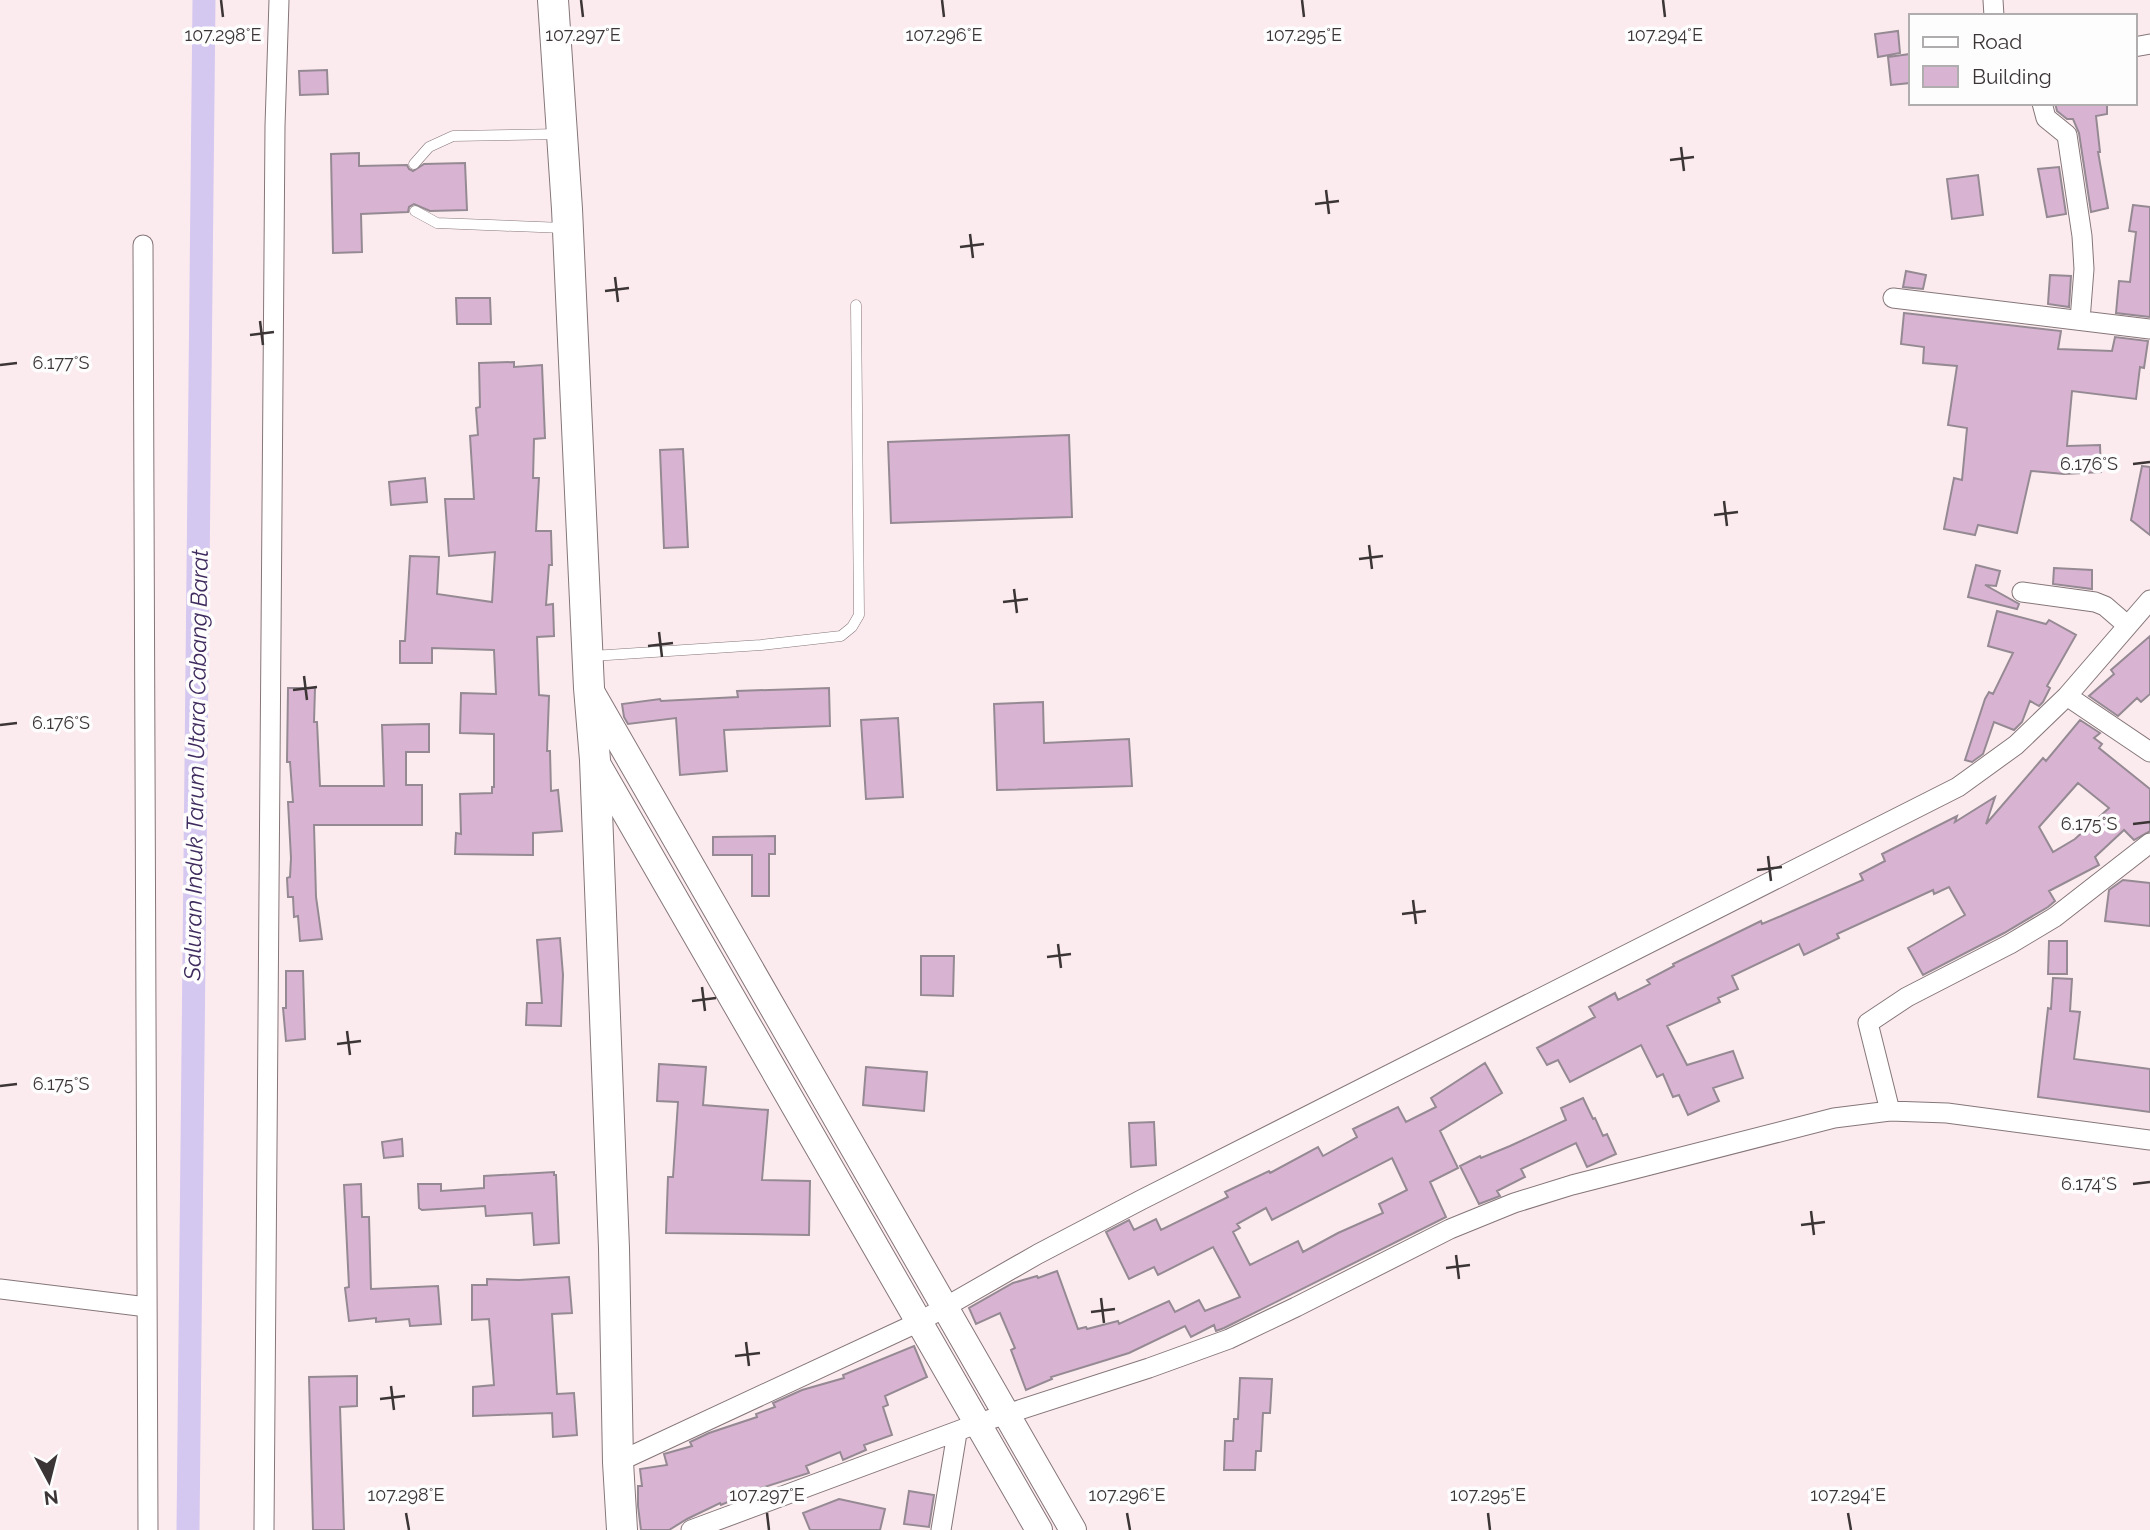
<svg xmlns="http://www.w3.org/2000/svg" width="2150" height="1530" viewBox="0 0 2150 1530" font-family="Raleway,sans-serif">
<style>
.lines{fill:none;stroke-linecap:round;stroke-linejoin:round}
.canal{stroke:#d4c7f0;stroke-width:23}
.building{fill:#d9b4d2;stroke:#958a93;stroke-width:2;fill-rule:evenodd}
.lane-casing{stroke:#857679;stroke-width:11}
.street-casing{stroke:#857679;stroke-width:21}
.secondary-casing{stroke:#857679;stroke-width:28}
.primary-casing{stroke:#857679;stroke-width:32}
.lane{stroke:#fff;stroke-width:10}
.street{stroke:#fff;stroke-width:19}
.secondary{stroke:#fff;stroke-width:26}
.primary{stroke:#fff;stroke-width:30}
.ticks{fill:none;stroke:#3b3536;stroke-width:2.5}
.labels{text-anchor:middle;stroke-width:7;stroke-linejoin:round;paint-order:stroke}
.water-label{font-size:23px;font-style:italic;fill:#3e2a5d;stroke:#fdfdfd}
.ticks-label{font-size:18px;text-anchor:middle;fill:#3b3536;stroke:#fdfdfd;stroke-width:7;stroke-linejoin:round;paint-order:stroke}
</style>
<rect width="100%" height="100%" fill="#fcebee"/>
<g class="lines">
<path class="canal" d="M 188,1530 L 204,0"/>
</g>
<path class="building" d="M 1898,31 L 1900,53 L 1878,57 L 1875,34 Z
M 1910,54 L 1910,83 L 1891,85 L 1888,57 Z
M 327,70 L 328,94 L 300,95 L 299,71 Z
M 2055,103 L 2107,103 L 2107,114 L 2096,116 L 2100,152 L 2098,152 L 2108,208 L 2091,212 L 2079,133 L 2073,119 L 2067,119 L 2057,111 Z
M 359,153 L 359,166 L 407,165 L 409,169 L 413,171 L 424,164 L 465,163 L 467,210 L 430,211 L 414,204 L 409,207 L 408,212 L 361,214 L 362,252 L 333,253 L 331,154 Z
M 2059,167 L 2066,214 L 2047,217 L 2038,169 Z
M 1978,175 L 1983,215 L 1952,219 L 1947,179 Z
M 2133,205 L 2150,207 L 2150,317 L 2116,313 L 2119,281 L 2130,282 L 2136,232 L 2129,231 Z
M 1906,271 L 1926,275 L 1923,289 L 1903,287 Z
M 2050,275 L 2071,276 L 2069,307 L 2048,304 Z
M 456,298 L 490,298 L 491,324 L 457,324 Z
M 1904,313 L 2061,331 L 2058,349 L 2112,351 L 2115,337 L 2148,341 L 2144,368 L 2140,367 L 2136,399 L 2072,391 L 2067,446 L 2100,445 L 2101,472 L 2064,474 L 2031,471 L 2017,533 L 1978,525 L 1975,535 L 1944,529 L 1954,478 L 1962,480 L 1967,428 L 1948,425 L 1957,366 L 1923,363 L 1924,347 L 1901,344 Z
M 514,362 L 514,367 L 542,365 L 545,438 L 534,439 L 533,478 L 539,478 L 536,531 L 551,531 L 552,565 L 549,565 L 546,605 L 553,604 L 554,636 L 537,637 L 539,695 L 549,696 L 547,751 L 550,751 L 551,791 L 558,790 L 562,831 L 533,833 L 533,855 L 455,854 L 456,833 L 461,834 L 460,794 L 492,793 L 492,787 L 494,787 L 494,734 L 460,733 L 461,693 L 496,694 L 494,650 L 432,648 L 432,663 L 400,663 L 400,641 L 405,641 L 410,556 L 439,557 L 437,594 L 492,602 L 495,552 L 449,556 L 445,499 L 474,499 L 470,436 L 478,435 L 476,408 L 480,407 L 479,363 Z
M 1069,435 L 1072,517 L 891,523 L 888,442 Z
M 683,449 L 688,547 L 664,548 L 660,450 Z
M 2142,466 L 2150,467 L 2150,535 L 2131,520 Z
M 425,478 L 427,502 L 391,505 L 389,482 Z
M 1976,565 L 2000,571 L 1996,586 L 1985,585 L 2019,604 L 2017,609 L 1968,597 Z
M 2054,568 L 2092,570 L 2092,589 L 2053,584 Z
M 1997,611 L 2046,624 L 2049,620 L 2076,635 L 2047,686 L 2050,688 L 2043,702 L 2039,706 L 2030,701 L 2022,722 L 2014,730 L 1994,722 L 1983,754 L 1972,762 L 1965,760 L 1985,699 L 1989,692 L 1993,694 L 2013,653 L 1988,646 Z
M 2150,636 L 2150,694 L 2141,702 L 2137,698 L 2118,716 L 2089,696 L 2114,674 L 2111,670 Z
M 288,688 L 315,688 L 314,722 L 317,722 L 320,786 L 384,786 L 382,725 L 429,724 L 429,752 L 406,752 L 406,785 L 422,785 L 422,825 L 314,825 L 316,897 L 322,939 L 300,941 L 298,916 L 294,917 L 293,897 L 288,897 L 287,878 L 290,877 L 291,858 L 288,802 L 293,802 L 290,762 L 287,762 Z
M 829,688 L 830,726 L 724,730 L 727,771 L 680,775 L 676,718 L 628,724 L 624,717 L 622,704 L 660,699 L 661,701 L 738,697 L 737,691 Z
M 1043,702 L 1044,743 L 1129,739 L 1132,786 L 997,790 L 994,704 Z
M 898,718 L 903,797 L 866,799 L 861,720 Z
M 2080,720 L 2100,733 L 2094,738 L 2102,744 L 2099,748 L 2150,789 L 2150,831 L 2134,840 L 2124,830 L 2095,857 L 2099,865 L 2049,891 L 2055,901 L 2048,907 L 2004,933 L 1923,975 L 1908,948 L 1965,915 L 1949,887 L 1934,894 L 1933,890 L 1837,934 L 1839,938 L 1804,955 L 1799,944 L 1732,976 L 1738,989 L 1718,998 L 1720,1002 L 1667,1026 L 1687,1065 L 1733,1051 L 1743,1078 L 1713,1088 L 1719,1101 L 1688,1115 L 1679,1095 L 1673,1097 L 1663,1074 L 1657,1077 L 1641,1045 L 1570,1082 L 1558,1060 L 1547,1065 L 1537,1048 L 1595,1017 L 1589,1007 L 1615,993 L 1618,1000 L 1650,984 L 1647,980 L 1674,966 L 1673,964 L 1761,921 L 1762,924 L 1781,916 L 1863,880 L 1860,874 L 1885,861 L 1882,854 L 1957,816 L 1955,822 L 1995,797 L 1986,824 L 2043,758 L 2046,761 ZM 2078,783 L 2109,808 L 2075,839 L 2053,852 L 2039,827 Z
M 775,836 L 775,854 L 769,854 L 769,896 L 752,896 L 752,855 L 713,855 L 713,837 Z
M 2123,880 L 2150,883 L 2150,926 L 2105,921 L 2109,890 Z
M 560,938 L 563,975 L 561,1026 L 526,1025 L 527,1003 L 542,1003 L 537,940 Z
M 2049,941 L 2067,941 L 2067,974 L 2048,974 Z
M 921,956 L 954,956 L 953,996 L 921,995 Z
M 286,971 L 303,971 L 305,1039 L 286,1041 L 283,1008 L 286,1008 Z
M 2053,978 L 2072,979 L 2070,1011 L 2080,1012 L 2074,1059 L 2150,1069 L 2150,1112 L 2038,1097 L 2048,1008 L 2051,1009 Z
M 1485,1063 L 1502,1093 L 1440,1131 L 1458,1168 L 1430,1182 L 1446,1217 L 1224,1328 L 1216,1331 L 1214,1325 L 1191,1337 L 1185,1326 L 1129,1353 L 1051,1377 L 1052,1379 L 1026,1390 L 1011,1350 L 1015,1348 L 1000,1313 L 976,1324 L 969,1308 L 1013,1283 L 1037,1276 L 1038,1278 L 1057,1271 L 1078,1329 L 1086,1327 L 1087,1329 L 1118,1321 L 1119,1324 L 1169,1301 L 1175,1312 L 1199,1300 L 1205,1311 L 1240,1297 L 1213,1247 L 1158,1275 L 1154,1267 L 1129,1279 L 1106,1232 L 1129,1220 L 1134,1230 L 1156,1219 L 1161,1230 L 1228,1197 L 1225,1192 L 1269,1171 L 1270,1173 L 1318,1147 L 1323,1156 L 1357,1137 L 1353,1129 L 1398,1107 L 1406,1122 L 1436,1107 L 1431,1098 ZM 1392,1158 L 1407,1190 L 1379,1204 L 1383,1213 L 1338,1233 L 1303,1252 L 1298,1241 L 1250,1265 L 1233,1232 L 1240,1228 L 1237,1224 L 1266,1208 L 1272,1220 Z
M 659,1064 L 706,1067 L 703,1105 L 768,1110 L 762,1180 L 810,1181 L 809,1235 L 666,1233 L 668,1177 L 673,1177 L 678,1102 L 657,1101 Z
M 866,1067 L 927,1072 L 924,1111 L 863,1105 Z
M 1583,1098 L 1593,1119 L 1595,1118 L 1603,1136 L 1607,1134 L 1616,1154 L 1587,1167 L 1576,1143 L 1521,1169 L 1525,1177 L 1497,1191 L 1500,1196 L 1479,1204 L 1460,1166 L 1480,1156 L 1481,1158 L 1510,1146 L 1566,1120 L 1561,1108 Z
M 1154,1122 L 1156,1165 L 1131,1167 L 1129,1123 Z
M 402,1139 L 403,1156 L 384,1158 L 382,1142 Z
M 554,1172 L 554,1175 L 556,1175 L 559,1243 L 534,1245 L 532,1213 L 486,1216 L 485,1206 L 422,1210 L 419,1208 L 418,1184 L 441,1184 L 441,1191 L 484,1188 L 484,1176 Z
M 361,1184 L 362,1217 L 369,1217 L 371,1289 L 438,1286 L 441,1324 L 410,1326 L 409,1319 L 376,1322 L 376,1318 L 349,1321 L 345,1288 L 349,1287 L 344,1185 Z
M 569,1277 L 572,1313 L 552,1314 L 557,1394 L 574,1393 L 577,1435 L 553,1437 L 552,1413 L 473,1416 L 473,1387 L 494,1385 L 489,1319 L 472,1320 L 472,1285 L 487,1285 L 487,1279 L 519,1280 Z
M 914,1346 L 927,1377 L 885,1396 L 888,1405 L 883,1407 L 892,1435 L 864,1445 L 866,1450 L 843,1460 L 840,1452 L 806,1466 L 809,1473 L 758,1489 L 721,1505 L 720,1503 L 687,1519 L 669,1530 L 641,1530 L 638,1506 L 638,1486 L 642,1486 L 640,1469 L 667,1465 L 664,1454 L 692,1446 L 690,1442 L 709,1433 L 757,1417 L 756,1414 L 775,1407 L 773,1403 L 802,1390 L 844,1378 L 843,1375 Z
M 357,1376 L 357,1406 L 340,1407 L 344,1530 L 313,1530 L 309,1377 Z
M 1240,1378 L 1272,1379 L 1270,1413 L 1263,1413 L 1261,1451 L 1256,1451 L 1255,1470 L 1224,1470 L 1225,1441 L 1233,1441 L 1234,1419 L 1238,1419 Z
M 909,1491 L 934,1495 L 929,1527 L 904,1524 Z
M 839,1499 L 885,1509 L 880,1530 L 810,1530 L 803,1513 Z"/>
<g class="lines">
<g class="lane-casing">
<path id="lane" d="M 414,164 L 429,147 L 453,136 L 560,134
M 415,211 L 437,223 L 564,228
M 592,656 L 761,645 L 841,636 L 852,627 L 859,615 L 856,305"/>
</g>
<g class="street-casing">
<path id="street" d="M 1993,0 L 1994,16
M 2134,47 L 2150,44
M 2042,103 L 2046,118 L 2067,135 L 2082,236 L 2084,269 L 2080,320
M 143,245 L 148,1530
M 1893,298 L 2150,329
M 2022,592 L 2095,602 L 2105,606 L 2127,625
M 2067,696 L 2150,752
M 1890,1111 L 1868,1023 L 1907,997 L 2010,944 L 2055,917 L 2150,843
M 0,1289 L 147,1307
M 618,1462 L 919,1322 L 1038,1254 L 1141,1200 L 1958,787 L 2016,745 L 2067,696 L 2150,600
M 264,1530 L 275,126 L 279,0
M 691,1530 L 979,1423 L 1149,1368 L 1229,1339 L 1296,1307 L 1450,1229 L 1514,1203 L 1572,1185 L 1834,1118 L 1890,1111 L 1947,1113 L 2150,1140
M 941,1530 L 957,1433"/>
</g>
<g class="secondary-casing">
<path id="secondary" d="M 589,688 L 1073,1530
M 595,760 L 1039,1530"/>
</g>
<g class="primary-casing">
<path id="primary" d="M 553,0 L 567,209 L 589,688 L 595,760 L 614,1248 L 618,1462 L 622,1530"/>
</g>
<use href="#lane" class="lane"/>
<use href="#street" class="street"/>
<use href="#secondary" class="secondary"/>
<use href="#primary" class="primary"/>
</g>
<path class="ticks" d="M 221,0 L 223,17M 581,0 L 583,17M 942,0 L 944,17M 1302,0 L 1304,17M 1663,0 L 1665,17M 1681,147 L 1684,171M 1670,160 L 1694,157M 1326,190 L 1329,214M 1315,204 L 1339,201M 970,234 L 973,258M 960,247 L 984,244M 615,277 L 618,302M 605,291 L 629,288M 260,321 L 263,345M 250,335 L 274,332M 0,365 L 17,363M 2133,464 L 2150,462M 1724,501 L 1727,526M 1714,515 L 1738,512M 1369,545 L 1372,569M 1359,559 L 1383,556M 1014,589 L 1017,613M 1003,602 L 1028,599M 659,632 L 662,657M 648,646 L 673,643M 304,676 L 307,700M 293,690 L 317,687M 0,725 L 17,723M 2133,824 L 2150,822M 1768,856 L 1771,881M 1757,870 L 1782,867M 1413,900 L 1416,924M 1402,914 L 1426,911M 1058,944 L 1061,968M 1047,957 L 1071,954M 702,987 L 705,1011M 692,1001 L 716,998M 347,1031 L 350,1055M 337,1044 L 361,1041M 0,1086 L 17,1084M 2133,1184 L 2150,1182M 1811,1211 L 1814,1235M 1801,1225 L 1825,1222M 1456,1255 L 1459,1279M 1446,1268 L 1470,1265M 1101,1298 L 1104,1323M 1091,1312 L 1115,1309M 746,1342 L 749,1366M 735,1356 L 760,1353M 391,1386 L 394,1410M 380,1399 L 405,1396M 406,1513 L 409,1530M 767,1513 L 769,1530M 1127,1513 L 1130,1530M 1488,1513 L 1490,1530M 1848,1513 L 1851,1530"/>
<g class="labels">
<g class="water-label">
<text transform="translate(196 765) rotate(-89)" y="8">Saluran Induk Tarum Utara Cabang Barat</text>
</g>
</g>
<g class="ticks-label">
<text x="223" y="41">107.298°E</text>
<text x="583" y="41">107.297°E</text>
<text x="944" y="41">107.296°E</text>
<text x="1304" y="41">107.295°E</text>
<text x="1665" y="41">107.294°E</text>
<text x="61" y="369">6.177°S</text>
<text x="2089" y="470">6.176°S</text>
<text x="61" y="729">6.176°S</text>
<text x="2089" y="830">6.175°S</text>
<text x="61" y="1090">6.175°S</text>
<text x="2089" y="1190">6.174°S</text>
<text x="406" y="1501">107.298°E</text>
<text x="767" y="1501">107.297°E</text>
<text x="1127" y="1501">107.296°E</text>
<text x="1488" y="1501">107.295°E</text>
<text x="1848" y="1501">107.294°E</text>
</g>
<rect x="1909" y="14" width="228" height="91" fill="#fdfdfd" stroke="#afadad" stroke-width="2"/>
<rect x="1923" y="37" width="35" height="10" fill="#ffffff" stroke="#afadad" stroke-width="2"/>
<text x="1972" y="49" font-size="21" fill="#3b3536">Road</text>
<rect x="1923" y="66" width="35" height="21" fill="#d9b4d2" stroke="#afadad" stroke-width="2"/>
<text x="1972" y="84" font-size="21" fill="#3b3536">Building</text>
<g transform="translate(49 1481) rotate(173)" stroke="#fdfdfd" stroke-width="5" paint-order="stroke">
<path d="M0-5L12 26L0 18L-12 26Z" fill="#3b3536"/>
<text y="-10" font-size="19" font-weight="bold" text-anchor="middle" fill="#3b3536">N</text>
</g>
</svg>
